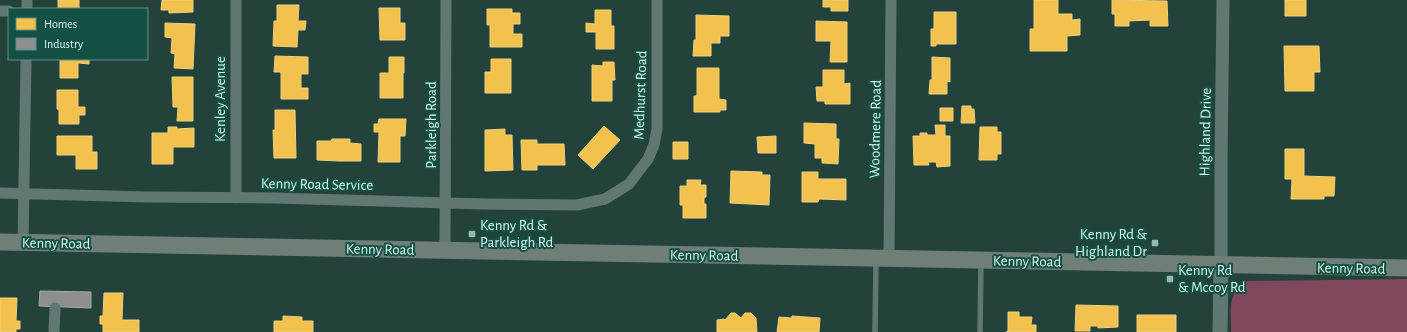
<svg xmlns="http://www.w3.org/2000/svg" width="1407" height="332" viewBox="0 0 1407 332" font-family="'Alegreya Sans',sans-serif">
<style>
.green{fill:#7f475e}
.homes{fill:#f2c14e;stroke:#ead17e}
.industry{fill:#8d8d92;stroke:#a4acae}
.lines{fill:none;stroke-linecap:round;stroke-linejoin:round}
.service{stroke:#617872;stroke-width:5.5}
.minor{stroke:#617872;stroke-width:11}
.tertiary{stroke:#617872;stroke-width:13}
.secondary{stroke:#617872;stroke-width:15}
.primary{stroke:#6f7e77;stroke-width:17}
.poi-dot{fill:#99b7af;stroke:#145043;stroke-width:1.5}
.labels{text-anchor:middle;stroke-width:4;stroke-linejoin:round;paint-order:stroke}
.street-label{font-size:15px;fill:#d9f6ee;stroke:#145043}
.poi-label{font-size:15px;fill:#d9f6ee;stroke:#145043;text-anchor:start}
</style>
<rect width="100%" height="100%" fill="#22423b"/>
<path class="green" d="M 1407,279 L 1407,332 L 1231,332 C 1231,314 1227,292 1245,281 Z"/>
<path class="homes" d="M 58,0 L 79,0 L 79,9 L 58,9 Z
M 162,0 L 193,0 L 193,12 L 169,13 L 169,10 L 161,10 Z
M 823,0 L 848,0 L 848,11 L 831,11 L 831,7 L 823,7 Z
M 1034,0 L 1058,0 L 1058,14 L 1072,14 L 1072,20 L 1080,19 L 1080,35 L 1067,36 L 1067,51 L 1030,51 L 1030,29 L 1034,29 Z
M 1112,0 L 1167,1 L 1168,26 L 1150,26 L 1150,20 L 1129,21 L 1129,26 L 1115,26 L 1115,14 L 1112,14 Z
M 1285,0 L 1306,0 L 1306,16 L 1285,16 Z
M 277,5 L 299,5 L 298,21 L 306,21 L 305,30 L 298,30 L 297,47 L 273,46 L 274,21 L 277,21 Z
M 379,8 L 400,8 L 400,23 L 405,23 L 405,40 L 380,40 Z
M 487,9 L 512,9 L 512,13 L 520,13 L 520,24 L 513,24 L 513,34 L 522,34 L 522,47 L 490,47 L 490,25 L 487,25 Z
M 595,10 L 611,10 L 611,26 L 614,26 L 614,49 L 596,49 L 596,32 L 586,32 L 586,23 L 595,24 Z
M 934,12 L 956,12 L 956,44 L 936,44 L 936,46 L 931,46 L 931,29 L 934,29 Z
M 696,15 L 729,16 L 729,36 L 720,36 L 720,43 L 711,43 L 711,56 L 693,56 L 694,40 L 696,40 Z
M 816,21 L 847,22 L 847,62 L 830,62 L 831,41 L 816,41 Z
M 165,23 L 195,24 L 193,69 L 174,68 L 175,54 L 171,53 L 172,38 L 165,37 Z
M 1284,46 L 1319,46 L 1320,72 L 1314,72 L 1314,91 L 1285,91 Z
M 275,56 L 308,57 L 308,74 L 301,74 L 301,88 L 308,88 L 308,99 L 281,99 L 281,72 L 274,72 Z
M 389,57 L 404,57 L 404,73 L 403,73 L 403,98 L 380,98 L 380,73 L 389,73 Z
M 932,57 L 950,58 L 950,82 L 947,81 L 947,94 L 929,94 L 930,80 L 932,80 Z
M 60,59 L 89,59 L 89,64 L 78,63 L 78,78 L 60,78 Z
M 491,59 L 511,59 L 511,93 L 485,93 L 485,72 L 491,72 Z
M 603,62 L 614,62 L 615,80 L 612,80 L 612,101 L 592,101 L 592,65 L 603,66 Z
M 697,68 L 719,68 L 719,99 L 726,100 L 726,110 L 720,110 L 720,112 L 694,112 L 694,96 L 697,96 Z
M 823,70 L 844,70 L 844,84 L 850,83 L 850,104 L 825,104 L 825,101 L 817,101 L 816,87 L 823,87 Z
M 172,77 L 193,77 L 193,121 L 177,121 L 178,107 L 173,107 Z
M 57,90 L 78,90 L 78,107 L 85,107 L 85,115 L 79,115 L 79,124 L 59,124 L 59,110 L 57,109 Z
M 962,106 L 971,106 L 971,109 L 974,109 L 975,123 L 961,123 Z
M 940,108 L 953,108 L 953,121 L 940,121 Z
M 275,110 L 295,110 L 296,158 L 274,158 L 273,130 L 275,130 Z
M 379,119 L 406,119 L 405,136 L 400,136 L 400,162 L 378,162 L 379,132 L 374,132 L 374,124 L 378,124 Z
M 804,123 L 836,124 L 836,139 L 839,139 L 838,164 L 822,163 L 822,158 L 815,158 L 815,144 L 804,143 Z
M 935,125 L 945,125 L 945,136 L 950,136 L 950,166 L 937,167 L 936,162 L 928,162 L 929,165 L 914,165 L 913,136 L 920,136 L 920,133 L 927,133 L 927,135 L 936,135 Z
M 604,126 L 620,140 L 593,169 L 578,155 Z
M 168,127 L 177,127 L 177,129 L 194,128 L 194,147 L 173,147 L 173,164 L 152,164 L 152,133 L 168,133 Z
M 980,127 L 997,127 L 997,132 L 1001,132 L 1001,154 L 997,154 L 997,160 L 979,160 Z
M 505,129 L 505,135 L 512,135 L 513,170 L 485,171 L 485,130 Z
M 57,136 L 92,136 L 92,152 L 97,152 L 97,169 L 76,169 L 76,155 L 57,155 Z
M 776,136 L 776,153 L 758,153 L 757,137 Z
M 332,139 L 350,139 L 350,143 L 361,144 L 361,161 L 338,161 L 317,160 L 317,141 L 331,141 Z
M 521,140 L 537,140 L 537,144 L 564,144 L 565,165 L 537,165 L 537,170 L 522,170 Z
M 673,142 L 688,142 L 688,159 L 673,159 Z
M 1285,149 L 1304,149 L 1304,176 L 1335,177 L 1334,196 L 1324,196 L 1324,199 L 1291,199 L 1292,179 L 1285,179 Z
M 731,171 L 762,172 L 762,175 L 770,175 L 769,205 L 730,203 Z
M 802,172 L 818,172 L 818,179 L 846,179 L 846,200 L 819,199 L 818,202 L 802,202 Z
M 687,180 L 701,180 L 700,185 L 706,185 L 706,197 L 704,198 L 704,204 L 706,204 L 706,218 L 683,218 L 683,205 L 680,205 L 680,186 L 687,186 Z
M 104,293 L 123,293 L 122,320 L 139,320 L 139,332 L 103,332 L 103,324 L 100,324 L 100,316 L 103,316 Z
M 0,298 L 17,298 L 16,321 L 20,321 L 20,329 L 16,329 L 16,332 L 0,332 Z
M 1076,305 L 1118,306 L 1118,327 L 1098,328 L 1098,326 L 1090,326 L 1090,331 L 1075,331 Z
M 1008,312 L 1019,312 L 1019,317 L 1032,317 L 1031,325 L 1036,325 L 1036,332 L 1006,332 L 1008,331 Z
M 731,313 L 735,313 L 741,318 L 745,313 L 751,313 L 756,318 L 757,332 L 717,332 L 717,320 L 724,319 L 725,320 Z
M 1137,315 L 1176,315 L 1176,332 L 1137,332 Z
M 283,316 L 302,317 L 302,321 L 313,321 L 313,332 L 274,332 L 274,321 L 283,321 Z
M 792,316 L 820,318 L 819,332 L 777,332 L 779,317 L 792,318 Z"/>
<path class="industry" d="M 40,291 L 91,292 L 91,308 L 39,306 Z"/>
<g class="lines">
<path class="service" d="M 875,332 L 876,261
M 980,332 L 981,263"/>
<path class="minor" d="M 27,9 L 27,0
M 0,11 L 9,11
M 0,193 L 147,197 L 274,198 L 484,204 L 577,205 L 605,199 L 629,184 L 648,159 L 654,145 L 657,129 L 657,0
M 236,198 L 236,0
M 23,243 L 26,59
M 445,251 L 446,0
M 889,259 L 891,0
M 54,332 L 55,308"/>
<path class="tertiary" d="M 1221,265 L 1221,162 L 1223,0"/>
<path class="secondary" d="M 1220,332 L 1221,265"/>
<path class="primary" d="M 0,242 L 1407,268"/>
</g>
<g class="poi-dot">
<rect x="468" y="230" width="8" height="8" rx="2"/>
<rect x="1151" y="239" width="8" height="8" rx="2"/>
<rect x="1166" y="275" width="8" height="8" rx="2"/>
</g>
<g class="labels">
<g class="street-label">
<text transform="translate(640 95) rotate(-88)" y="5">Medhurst Road</text>
<text transform="translate(220 99) rotate(-90)" y="5">Kenley Avenue</text>
<text transform="translate(431 125) rotate(-90)" y="5">Parkleigh Road</text>
<text transform="translate(875 129) rotate(-89)" y="5">Woodmere Road</text>
<text transform="translate(1205 132) rotate(-89)" y="5">Highland Drive</text>
<text transform="translate(317 184) rotate(1)" y="5">Kenny Road Service</text>
<text transform="translate(56 243) rotate(1)" y="5">Kenny Road</text>
<text transform="translate(380 249) rotate(1)" y="5">Kenny Road</text>
<text transform="translate(704 255) rotate(1)" y="5">Kenny Road</text>
<text transform="translate(1027 261) rotate(1)" y="5">Kenny Road</text>
<text transform="translate(1351 268) rotate(1)" y="5">Kenny Road</text>
</g>
<g class="poi-label">
<text x="480" y="230">Kenny Rd &amp;<tspan x="480" dy="17">Parkleigh Rd</tspan></text>
<text x="1147" y="239" text-anchor="end">Kenny Rd &amp;<tspan x="1147" dy="17">Highland Dr</tspan></text>
<text x="1178" y="275">Kenny Rd<tspan x="1178" dy="17">&amp; Mccoy Rd</tspan></text>
</g>
</g>
<rect x="8" y="8" width="140" height="52" fill="#145043" stroke="#639287"/>
<rect x="16" y="18" width="20" height="12" fill="#f2c14e" stroke="#639287"/>
<text x="44" y="28" font-size="12" fill="#d9f6ee">Homes</text>
<rect x="16" y="38" width="20" height="12" fill="#8d8d92" stroke="#639287"/>
<text x="44" y="48" font-size="12" fill="#d9f6ee">Industry</text>
</svg>
